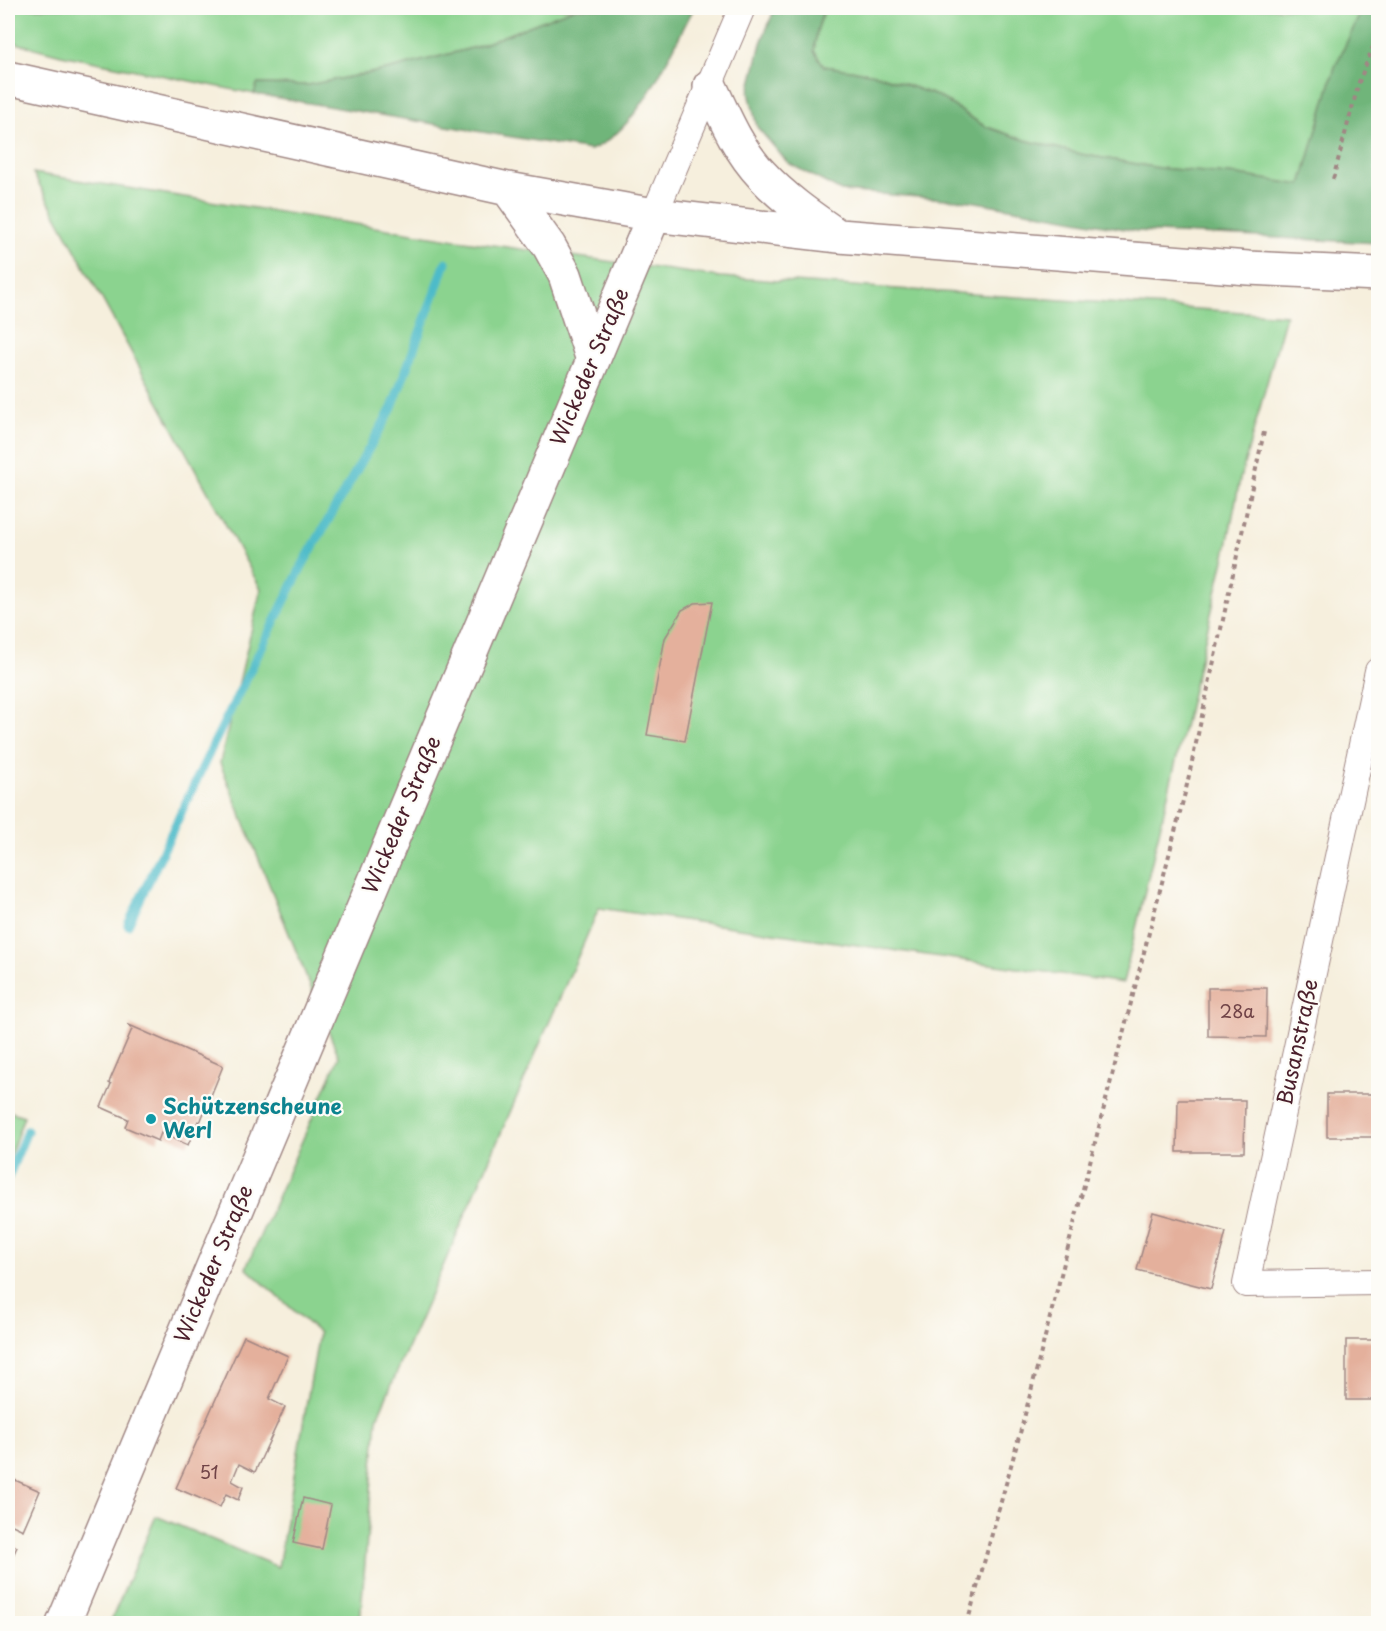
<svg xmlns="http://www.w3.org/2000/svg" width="1386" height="1631" viewBox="0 0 1386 1631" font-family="'Playpen Sans',sans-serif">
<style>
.green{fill:#8bd38f;stroke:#6a795d;stroke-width:1.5}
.forest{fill:#70b57a;stroke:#5d6a52;stroke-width:1.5}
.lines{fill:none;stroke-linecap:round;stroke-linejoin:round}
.stream{stroke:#4ebbc9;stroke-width:9}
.building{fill:#e4b09c}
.street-casing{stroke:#a08784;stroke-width:28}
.secondary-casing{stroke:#a08784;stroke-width:36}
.path{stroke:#a08784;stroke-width:4;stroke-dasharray:4.5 4.5;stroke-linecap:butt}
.street{stroke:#fff;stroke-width:26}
.secondary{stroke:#fff;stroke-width:33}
.culture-dot{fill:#0f9aa8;stroke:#fdfcf7;stroke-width:2}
.labels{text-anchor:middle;stroke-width:4.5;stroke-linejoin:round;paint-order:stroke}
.number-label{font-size:18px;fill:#704347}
.street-label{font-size:21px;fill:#4a1f2b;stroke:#fdfcf7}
.culture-label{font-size:21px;font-weight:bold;fill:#0d838f;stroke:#fdfcf7;text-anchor:start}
</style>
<rect width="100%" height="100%" fill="#fdfcf7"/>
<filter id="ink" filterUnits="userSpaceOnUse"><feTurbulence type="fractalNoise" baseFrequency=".0167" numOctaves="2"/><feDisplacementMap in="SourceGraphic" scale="12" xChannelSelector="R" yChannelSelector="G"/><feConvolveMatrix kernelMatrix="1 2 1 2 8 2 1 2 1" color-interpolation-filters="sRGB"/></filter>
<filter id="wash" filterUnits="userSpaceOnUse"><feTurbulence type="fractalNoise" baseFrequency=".008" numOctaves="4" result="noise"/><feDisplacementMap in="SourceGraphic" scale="24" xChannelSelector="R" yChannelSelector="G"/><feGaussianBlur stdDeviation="1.35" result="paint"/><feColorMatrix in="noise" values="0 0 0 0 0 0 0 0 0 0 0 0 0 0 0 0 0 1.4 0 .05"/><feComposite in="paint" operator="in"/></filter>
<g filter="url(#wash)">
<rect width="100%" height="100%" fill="#f6efdd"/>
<path class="green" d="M 8,8 L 575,8 L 476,47 L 391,69 L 308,85 L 258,84 L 254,94 L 61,55 L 8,41 Z
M 825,8 L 1363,8 L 1335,67 L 1301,185 L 1238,175 L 1159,168 L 1080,154 L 1025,140 L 984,126 L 940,97 L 876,74 L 824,66 L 814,51 L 817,31 Z
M 33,173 L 450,239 L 720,277 L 1286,315 L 1240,479 L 1226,551 L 1123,983 L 599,908 L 377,1418 L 360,1623 L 110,1623 L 156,1516 L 278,1567 L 319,1333 L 246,1268 L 339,1057 L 220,763 L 261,589 Z
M 8,1111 L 24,1116 L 8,1162 Z"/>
<path class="forest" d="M 575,8 L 694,8 C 670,52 639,132 590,150 L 254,94 L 257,84 L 308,85 L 391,69 L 476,47 Z
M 775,8 L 824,8 L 817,31 L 814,51 L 824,66 L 876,74 L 940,97 L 984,126 L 1025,140 L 1080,154 L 1159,168 L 1238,175 L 1301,185 L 1335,67 L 1363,8 L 1378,8 L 1378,243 L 1136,231 L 971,201 L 841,191 L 788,163 L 757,127 L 749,92 L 761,43 Z"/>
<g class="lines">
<path class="stream" d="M 128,925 L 212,747 L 302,566 L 392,408 L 446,262
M 8,1177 L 27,1131"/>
</g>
<g id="blocks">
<path class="building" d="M 712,602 L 685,741 L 647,735 L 665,638 L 682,610 L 695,603 Z
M 1208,988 L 1267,988 L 1266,1037 L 1208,1036 Z
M 129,1025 L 223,1066 L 201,1120 L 200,1122 L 198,1121 L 188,1145 L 161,1133 L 158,1141 L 125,1127 L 128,1119 L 101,1107 L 111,1084 L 109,1083 L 110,1080 L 132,1029 Z
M 1327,1094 L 1378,1094 L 1378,1137 L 1327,1137 Z
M 1178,1100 L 1245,1100 L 1244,1152 L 1177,1152 Z
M 1153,1212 L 1226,1232 L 1211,1289 L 1137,1270 Z
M 244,1336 L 288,1356 L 269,1399 L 285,1407 L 255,1472 L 239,1464 L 232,1481 L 243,1487 L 238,1500 L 226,1494 L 220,1507 L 176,1488 Z
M 1346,1340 L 1378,1340 L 1378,1400 L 1346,1400 Z
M 8,1477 L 40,1491 L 23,1530 L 8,1523 Z
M 303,1498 L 331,1505 L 322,1549 L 293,1543 Z
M 8,1543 L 17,1547 L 11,1560 L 8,1558 Z"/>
</g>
</g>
<g filter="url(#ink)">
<use href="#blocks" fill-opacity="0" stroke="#a08784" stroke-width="1.5"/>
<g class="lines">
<g class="street-casing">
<path id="street" d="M 654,215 L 742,8
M 1378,671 L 1246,1284 L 1378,1282"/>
</g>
<g class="secondary-casing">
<path id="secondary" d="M 8,78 L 508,189 L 654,215 L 839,236 L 1248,268 L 1378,274
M 710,86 C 724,116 738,150 762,175 C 783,198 809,216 835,234
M 508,189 L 549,246 L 565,275 L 593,360
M 63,1624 L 654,215"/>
</g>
<path class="path" d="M 1333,179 L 1359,82 L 1378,34
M 967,1624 L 1022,1426 L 1186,789 L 1264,432"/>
<use href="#street" class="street"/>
<use href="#secondary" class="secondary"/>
</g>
</g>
<circle class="culture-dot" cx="151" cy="1119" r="6"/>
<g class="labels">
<g class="number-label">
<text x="1237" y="1018">28a</text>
<text x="209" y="1479">51</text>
</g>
<g class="street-label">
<text transform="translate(590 367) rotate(-67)" y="7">Wickeder Straße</text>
<text transform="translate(402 815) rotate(-67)" y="7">Wickeder Straße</text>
<text transform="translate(1298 1042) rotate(-78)" y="7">Busanstraße</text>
<text transform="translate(214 1264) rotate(-67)" y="7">Wickeder Straße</text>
</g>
<g class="culture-label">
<text x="163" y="1114">Schützenscheune<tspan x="163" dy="24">Werl</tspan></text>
</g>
</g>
<rect width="1386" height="1631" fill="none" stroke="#fdfcf7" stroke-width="30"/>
</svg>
